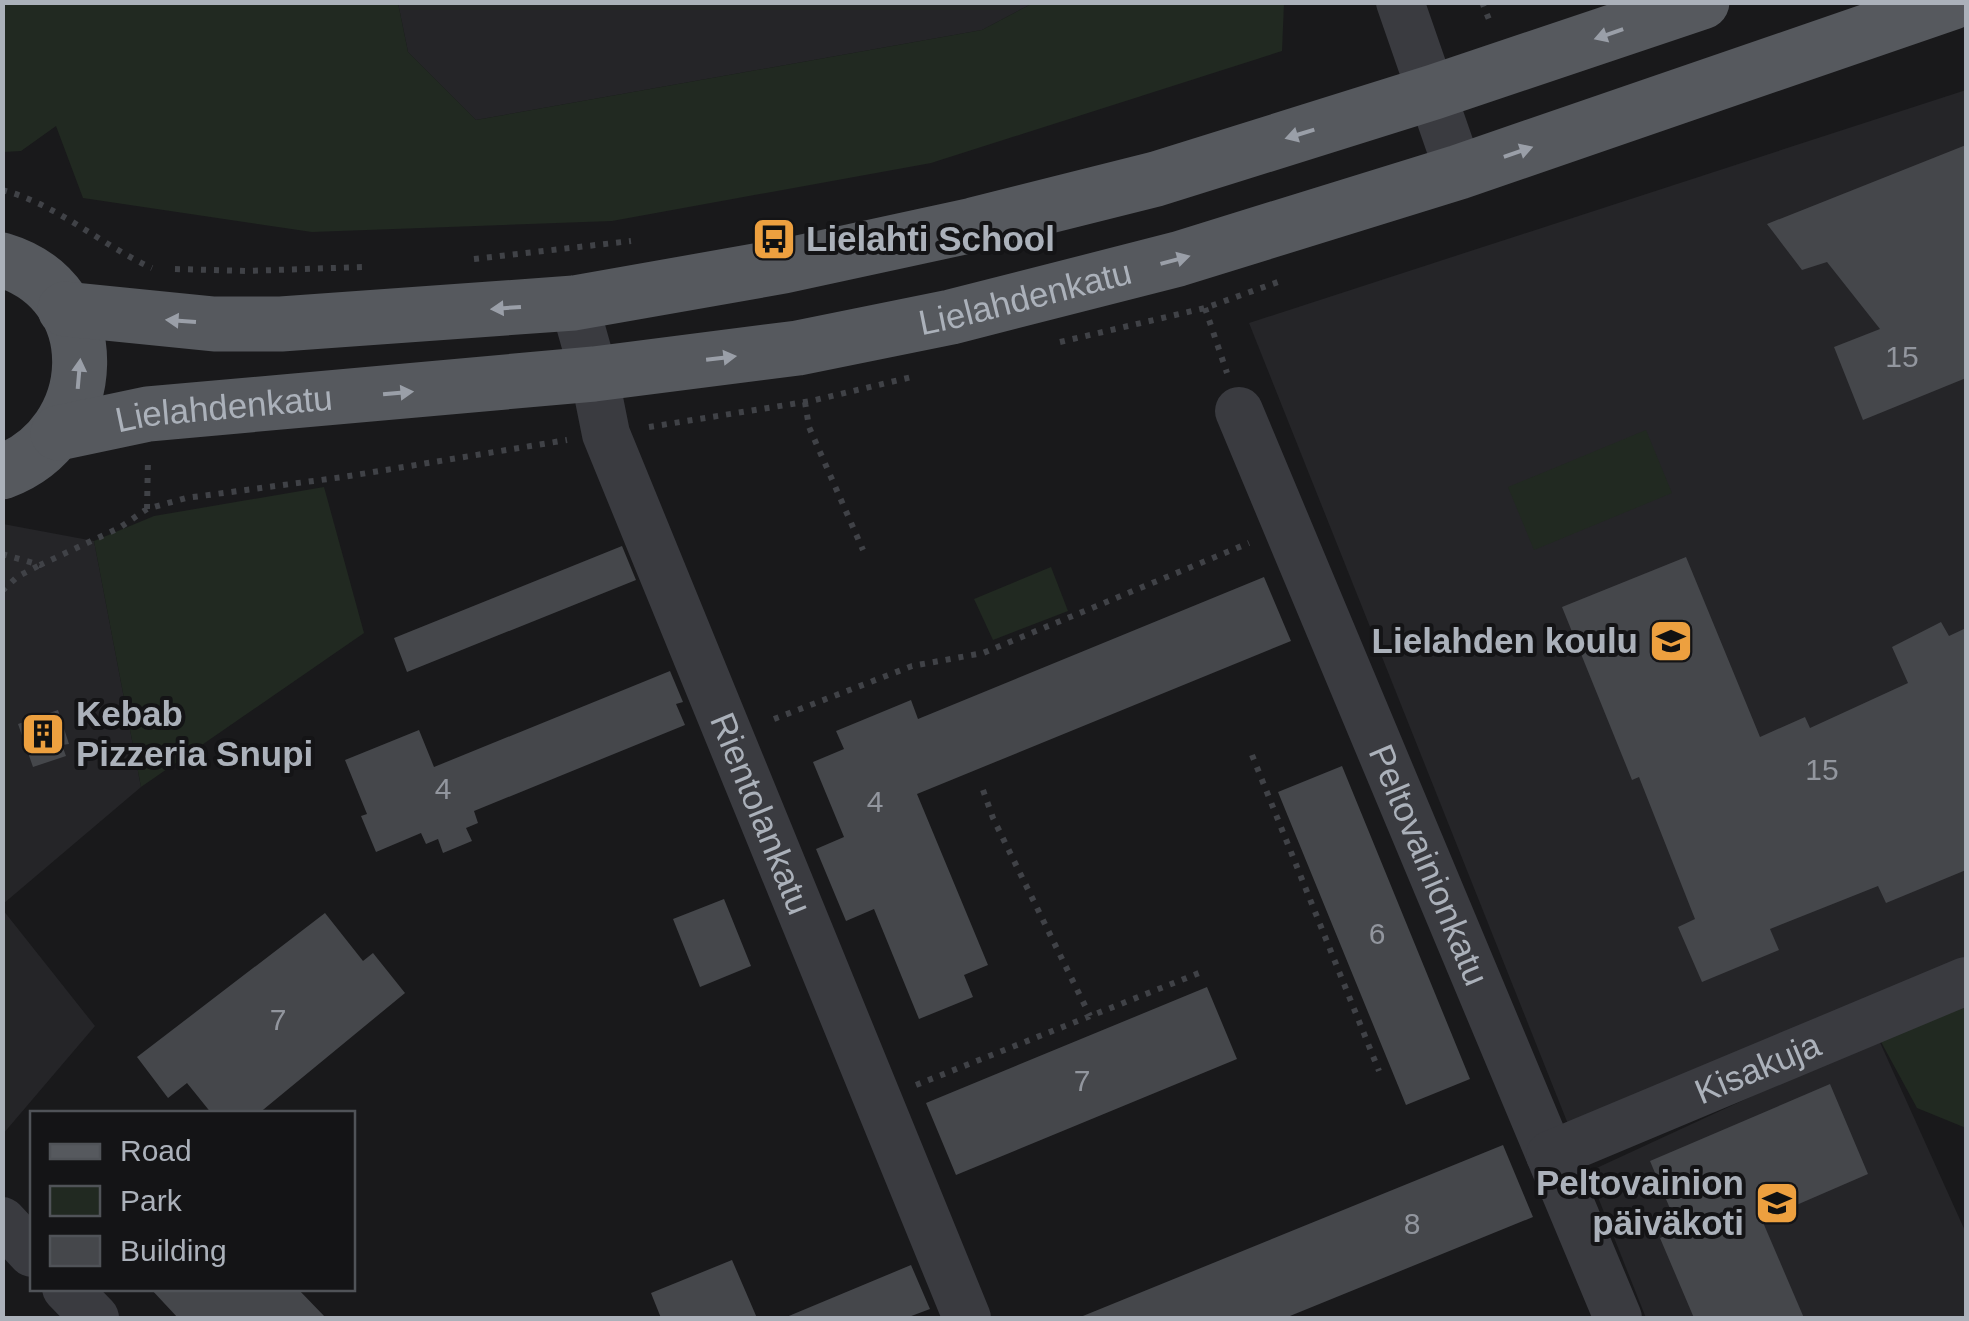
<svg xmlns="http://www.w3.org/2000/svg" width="1969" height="1321" viewBox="0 0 1969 1321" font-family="Arial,sans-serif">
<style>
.built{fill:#252528}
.green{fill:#212921}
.building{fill:#45474b}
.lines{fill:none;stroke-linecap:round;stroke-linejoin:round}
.path{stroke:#404247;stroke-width:6;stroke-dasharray:5 8;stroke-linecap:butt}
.minor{stroke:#3a3b40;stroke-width:48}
.major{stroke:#56595e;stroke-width:55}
.oneway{fill:#9a9fa8}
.labels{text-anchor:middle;stroke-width:8;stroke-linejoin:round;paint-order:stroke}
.number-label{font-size:30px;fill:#92969e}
.poi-label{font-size:35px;font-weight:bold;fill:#abb1ba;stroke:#141416;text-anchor:start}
.street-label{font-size:35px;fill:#abb1ba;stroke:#141416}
</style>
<rect width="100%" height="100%" fill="#19191b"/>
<path class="built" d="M 398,3 L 1033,3 L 982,30 L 476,120 L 408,52 Z
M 1966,90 L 1966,959 L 1568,1124 L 1249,323 Z
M 3,524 L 94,541 L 141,787 L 3,904 Z
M 3,910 L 95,1026 L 3,1134 Z
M 1878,1038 L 1966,1233 L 1966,1318 L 1646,1318 L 1588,1172 Z"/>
<path class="green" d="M 2,3 L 398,3 L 408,52 L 476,120 L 982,30 L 1033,3 L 1284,3 L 1282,51 L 931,163 L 612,221 L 312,232 L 83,198 L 56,126 L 21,151 L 3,152 Z
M 1646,430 L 1672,493 L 1534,550 L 1508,487 Z
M 324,487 L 364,633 L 141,787 L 94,541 L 154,516 Z
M 1051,567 L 1068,611 L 993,640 L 974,599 Z
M 1966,997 L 1966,1128 L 1917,1108 L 1874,1029 Z"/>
<path class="building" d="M 1966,145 L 1966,378 L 1863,420 L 1834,347 L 1880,329 L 1827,262 L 1802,270 L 1767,224 Z
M 622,546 L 636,580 L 407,672 L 394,638 Z
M 1686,557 L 1760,737 L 1805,717 L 1810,728 L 1908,683 L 1892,647 L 1941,622 L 1949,636 L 1966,628 L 1966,870 L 1886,903 L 1878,886 L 1770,929 L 1779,950 L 1702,982 L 1678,927 L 1695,919 L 1639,777 L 1632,780 L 1562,607 Z
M 1264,577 L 1291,641 L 917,794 L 988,965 L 964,975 L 973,997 L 919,1019 L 874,909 L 846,921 L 816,849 L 844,837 L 813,762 L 844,749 L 836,731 L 911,700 L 918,719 Z
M 670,671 L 683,702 L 676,704 L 685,725 L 474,811 L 478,823 L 466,828 L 472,841 L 443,853 L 438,839 L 426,844 L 421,833 L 376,852 L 361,816 L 367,814 L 345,760 L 419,730 L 434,767 Z
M 58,710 L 69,744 L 62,745 L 66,756 L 33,767 L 18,724 Z
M 1342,766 L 1470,1079 L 1406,1105 L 1278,792 Z
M 724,899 L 751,966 L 700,987 L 673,919 Z
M 325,913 L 363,961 L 373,953 L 405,993 L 258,1114 L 212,1114 L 187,1083 L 168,1098 L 137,1057 Z
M 1207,987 L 1237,1059 L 956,1175 L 926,1103 Z
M 1830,1084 L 1868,1174 L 1762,1220 L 1804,1318 L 1694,1318 L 1660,1238 L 1679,1230 L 1650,1161 Z
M 1503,1145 L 1533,1217 L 1285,1318 L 1078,1318 Z
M 732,1260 L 757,1318 L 661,1318 L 651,1293 Z
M 911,1265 L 930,1309 L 906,1318 L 784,1318 Z
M 150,1288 L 297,1288 L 326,1318 L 178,1318 Z"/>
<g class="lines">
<path class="path" d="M 1482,2 L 1490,22
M 2,190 C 57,204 101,245 152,268
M 474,259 L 631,241
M 175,269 L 246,271 L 362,267
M 1205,308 L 1227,373
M 1060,342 L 1205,308 L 1278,282
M 805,402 L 809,427 L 863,550
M 649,427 L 811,401 L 916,376
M 147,509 L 148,459
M 2,554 L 40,565 L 119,528 L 147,509 L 186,498 L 343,477 L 567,440
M 2,591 L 17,577 L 38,566
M 774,719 L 912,666 L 983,653 L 1249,543
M 1252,755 L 1379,1071
M 983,790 L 993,818 L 1090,1016
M 916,1085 L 1199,973"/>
<g class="minor">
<path d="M 1400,2 L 1459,172"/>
<path id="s1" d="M 574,303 L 594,374 L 606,434 L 967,1318"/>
<path id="s2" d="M 1239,411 L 1618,1318"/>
<path id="s3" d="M 1550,1155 L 1966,981"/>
<path d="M 2,1221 L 32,1253"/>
<path d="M 66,1288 L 95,1318"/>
</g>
<g class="major">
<path d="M 2,260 C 109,292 102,435 2,472"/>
<path d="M 65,309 L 214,324 L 281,324 L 574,303 L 784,266 L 973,225 L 1156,179 L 1434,92 L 1702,2"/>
<path id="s4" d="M 58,433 L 148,414 L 594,374 L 798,348 L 951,317 L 1178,259 L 1459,172 L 1953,2"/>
</g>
</g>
<defs><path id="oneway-solid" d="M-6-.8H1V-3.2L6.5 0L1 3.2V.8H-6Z" transform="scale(2.5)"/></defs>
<g class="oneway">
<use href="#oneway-solid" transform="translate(1609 34) rotate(161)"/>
<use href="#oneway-solid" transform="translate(1300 134) rotate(163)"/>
<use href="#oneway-solid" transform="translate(1518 152) rotate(-19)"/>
<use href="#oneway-solid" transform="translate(1175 260) rotate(-15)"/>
<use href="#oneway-solid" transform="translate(506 308) rotate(176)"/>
<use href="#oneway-solid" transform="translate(181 321) rotate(-176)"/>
<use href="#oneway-solid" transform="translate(721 358) rotate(-7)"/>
<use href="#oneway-solid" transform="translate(79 374) rotate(-85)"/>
<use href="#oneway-solid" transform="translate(398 393) rotate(-5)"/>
</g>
<defs>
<g id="bus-square" transform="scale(2.25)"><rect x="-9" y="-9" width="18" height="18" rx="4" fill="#eda03f" stroke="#141416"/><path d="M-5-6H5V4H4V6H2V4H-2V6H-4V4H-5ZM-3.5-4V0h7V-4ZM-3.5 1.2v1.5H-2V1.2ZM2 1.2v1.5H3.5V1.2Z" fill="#111"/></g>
<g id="school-square" transform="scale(2.25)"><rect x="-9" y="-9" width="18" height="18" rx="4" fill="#eda03f" stroke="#141416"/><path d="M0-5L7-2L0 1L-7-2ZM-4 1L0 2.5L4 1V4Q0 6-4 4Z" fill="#111"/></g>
<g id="building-square" transform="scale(2.25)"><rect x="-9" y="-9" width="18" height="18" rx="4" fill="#eda03f" stroke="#141416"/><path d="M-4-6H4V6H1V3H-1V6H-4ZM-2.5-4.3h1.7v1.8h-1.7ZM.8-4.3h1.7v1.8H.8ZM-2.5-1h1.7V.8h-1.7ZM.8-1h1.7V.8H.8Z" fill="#111"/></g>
</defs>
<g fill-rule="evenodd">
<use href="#bus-square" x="774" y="239"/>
<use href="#school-square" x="1671" y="641"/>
<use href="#building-square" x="43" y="734"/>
<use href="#school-square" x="1777" y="1203"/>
</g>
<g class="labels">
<g class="number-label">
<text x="1902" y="367">15</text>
<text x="1822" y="780">15</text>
<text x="443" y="799">4</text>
<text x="875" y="812">4</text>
<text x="1377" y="944">6</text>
<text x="278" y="1030">7</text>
<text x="1082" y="1091">7</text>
<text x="1412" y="1234">8</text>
</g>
<g class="poi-label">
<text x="806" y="251">Lielahti School</text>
<text x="1638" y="653" text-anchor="end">Lielahden koulu</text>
<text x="76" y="726">Kebab<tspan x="76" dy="40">Pizzeria Snupi</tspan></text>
<text x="1744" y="1195" text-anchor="end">Peltovainion<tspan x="1744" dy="40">päiväkoti</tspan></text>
</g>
<g class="street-label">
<text dy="12" stroke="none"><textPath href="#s4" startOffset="978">Lielahdenkatu</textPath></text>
<text dy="12" stroke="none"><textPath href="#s4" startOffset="168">Lielahdenkatu</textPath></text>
<text dy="12" stroke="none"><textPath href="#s1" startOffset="545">Rientolankatu</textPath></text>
<text dy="12" stroke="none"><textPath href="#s2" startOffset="492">Peltovainionkatu</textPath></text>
<text dy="12" stroke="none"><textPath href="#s3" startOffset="225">Kisakuja</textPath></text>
</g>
</g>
<rect width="1969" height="1321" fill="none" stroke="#abb1ba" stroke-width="10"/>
<rect x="30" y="1111" width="325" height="180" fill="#141416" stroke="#505358" stroke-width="2.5"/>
<rect x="50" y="1144" width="50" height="15" fill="#56595e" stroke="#505358" stroke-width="2.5"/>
<text x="120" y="1161" font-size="30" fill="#abb1ba">Road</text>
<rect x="50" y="1186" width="50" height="30" fill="#212921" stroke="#505358" stroke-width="2.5"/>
<text x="120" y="1211" font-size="30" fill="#abb1ba">Park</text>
<rect x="50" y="1236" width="50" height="30" fill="#45474b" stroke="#505358" stroke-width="2.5"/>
<text x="120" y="1261" font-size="30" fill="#abb1ba">Building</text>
</svg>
